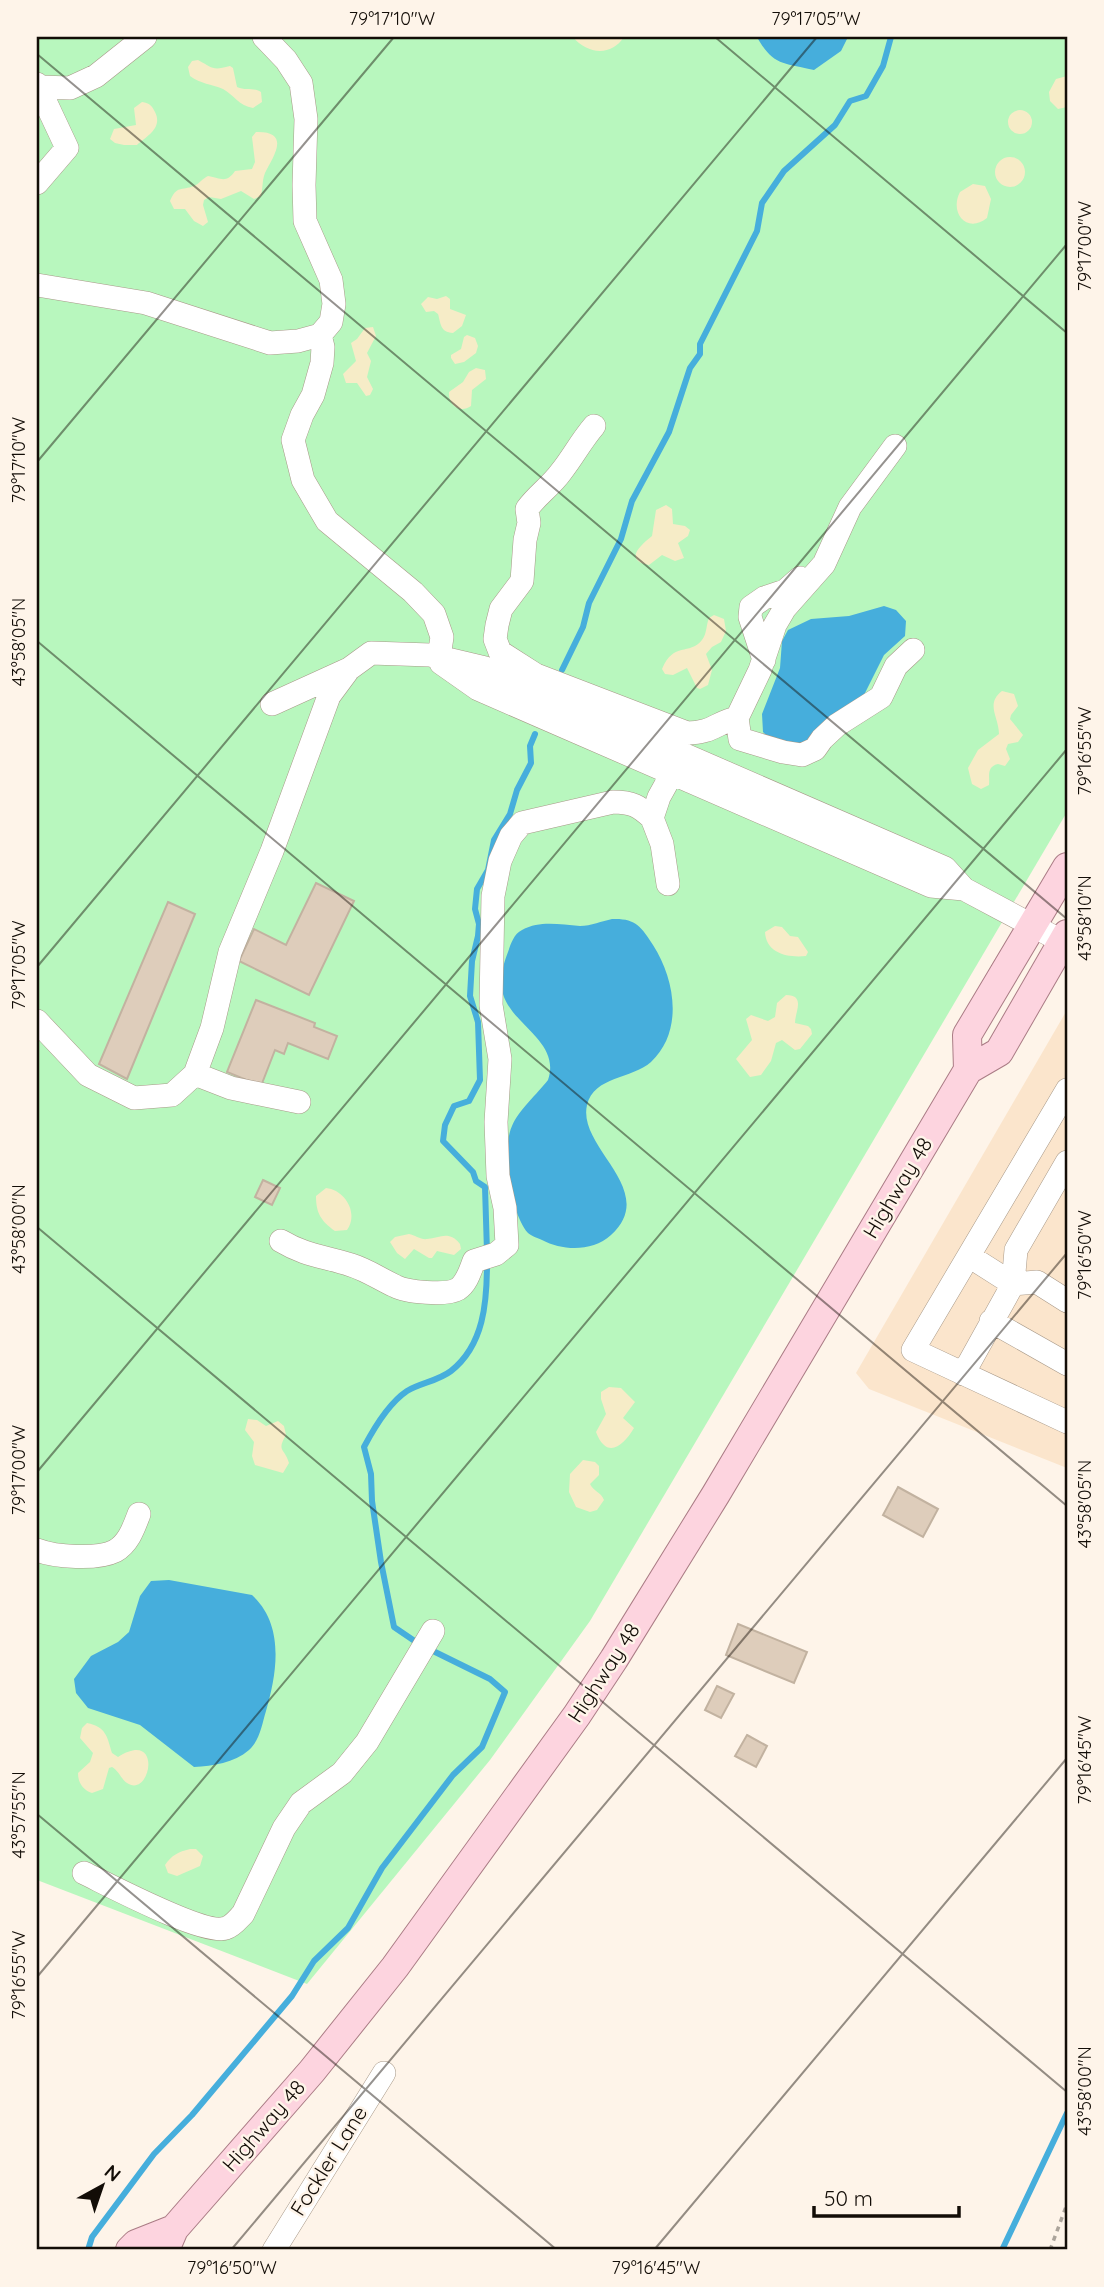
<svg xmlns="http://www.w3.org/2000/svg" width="1104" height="2287" viewBox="0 0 1104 2287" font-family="Quicksand,sans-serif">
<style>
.built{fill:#fbe5cc}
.green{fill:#b8f7be}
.sand{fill:#f6ecc7}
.water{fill:#46aedc}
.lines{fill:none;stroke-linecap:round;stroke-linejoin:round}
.stream{stroke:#46aedc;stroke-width:6}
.building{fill:#decdbb;stroke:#c2b2a0;stroke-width:2}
.minor-casing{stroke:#a89988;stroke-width:24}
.major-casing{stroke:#aa7c85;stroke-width:30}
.path{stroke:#aca49b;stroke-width:3.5;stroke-dasharray:5 5;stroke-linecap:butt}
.minor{stroke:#fff;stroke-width:23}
.major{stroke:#fdd4df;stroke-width:28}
.ticks{fill:none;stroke:#130d07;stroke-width:2;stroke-opacity:0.45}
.labels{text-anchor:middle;stroke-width:5;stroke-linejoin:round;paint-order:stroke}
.street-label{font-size:21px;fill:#130d07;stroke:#fef4e9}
.neatline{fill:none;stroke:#130d07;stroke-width:2.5}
.ticks-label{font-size:18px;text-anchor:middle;fill:#130d07}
</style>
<rect width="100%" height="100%" fill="#fef4e9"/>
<path class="built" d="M 1067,1010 L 1067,1468 L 869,1389 L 856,1373 Z"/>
<path class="green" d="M 37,37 L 1067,37 L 1067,812 L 590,1621 L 490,1760 L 307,1984 L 37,1880 Z"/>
<path class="sand" d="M 573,37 L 624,37 C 611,57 587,54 573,37 Z
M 198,60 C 213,68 212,71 230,66 L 233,68 L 237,87 C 246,91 253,87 261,92 L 262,102 L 253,108 C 239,106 234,95 223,89 C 211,84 201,84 190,76 L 188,67 L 192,61 Z
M 1067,76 L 1067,107 L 1058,109 L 1050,101 L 1049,92 L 1056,79 Z
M 142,102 C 150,103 152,106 155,112 C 163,128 147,136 137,145 L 124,145 L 115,143 L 110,139 L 114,129 L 136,125 L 134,108 Z
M1008 122a12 12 0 1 1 24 0a12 12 0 1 1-24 0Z
M 256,132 C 292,131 273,157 265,173 C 262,180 263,188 261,196 L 254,199 L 241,191 L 221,199 L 209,197 L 204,200 L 203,205 L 208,222 L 203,226 L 194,221 L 185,209 L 174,209 L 170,201 C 177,185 181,191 194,186 C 199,184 203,178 208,176 C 221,178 226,184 235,171 L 252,169 L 255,162 L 252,137 Z
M995 172a15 15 0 1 1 30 0a15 15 0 1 1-30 0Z
M 973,184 L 985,186 L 991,199 L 987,218 C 967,234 949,213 960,192 Z
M 446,296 L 450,299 L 450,309 L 466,315 L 462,326 L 453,333 C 440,332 441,324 438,314 L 434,311 L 426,312 L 421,304 L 428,297 L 437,299 Z
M 373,327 L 376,336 L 367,353 L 371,361 L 367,377 L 373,389 L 370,395 L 366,396 L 357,383 L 346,383 L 343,374 L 356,361 L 351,343 L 357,339 L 365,328 Z
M 467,335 L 475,338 L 478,346 L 476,353 L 464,362 L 455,364 L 451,358 L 451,355 L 461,349 L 464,337 Z
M 476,368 L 485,370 L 486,379 L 472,390 L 471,406 C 460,414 448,405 449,392 L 463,382 L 469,372 Z
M 666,505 L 672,509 L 673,524 L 685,526 L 690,530 L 688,536 L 678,543 L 684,558 L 675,561 L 662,555 L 649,565 C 623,560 641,545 652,536 L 656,510 Z
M 714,615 L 724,619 L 726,631 L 721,642 L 712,647 L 706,654 L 712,670 L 708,685 L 700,689 L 697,688 L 687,668 L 673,675 L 665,674 L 662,669 C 674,641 689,656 702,640 C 707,634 706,625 709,618 Z
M 1002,691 L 1014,694 L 1018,706 L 1011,715 L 1010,719 L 1023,735 L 1018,742 L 1008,744 L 1006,749 L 1010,759 L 1005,766 L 998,764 C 986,767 990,776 989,785 L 981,789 L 972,784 L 968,768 L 978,750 L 999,734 C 999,717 985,704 1002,691 Z
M 775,926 L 782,927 L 790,936 L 798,937 L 808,952 L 806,956 C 787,958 766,953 765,932 Z
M 786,995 C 806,995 795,1012 795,1023 L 808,1026 L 811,1029 L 812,1034 L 800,1049 L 795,1050 L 782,1040 L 776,1043 L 771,1061 L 761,1075 L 750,1077 L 736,1059 L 752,1040 L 746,1019 L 751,1015 L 768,1021 L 775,1017 L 777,1003 Z
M 326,1188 C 345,1190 359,1213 347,1230 L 335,1231 C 321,1221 316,1213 316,1196 Z
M 409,1234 C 415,1235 421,1240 427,1239 C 440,1238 449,1230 460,1244 L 461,1249 L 454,1255 L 437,1251 L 432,1258 L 429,1258 L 414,1249 L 405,1259 L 397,1253 L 390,1242 L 395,1237 Z
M 609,1387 L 621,1388 L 635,1402 L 623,1418 L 634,1428 C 624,1445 607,1461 596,1432 L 606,1414 L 601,1399 L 601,1392 Z
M 248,1419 L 257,1420 L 266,1426 L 278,1421 L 284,1426 L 286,1435 C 276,1452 285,1448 289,1463 L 283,1473 L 255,1465 L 252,1456 L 254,1442 L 245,1430 Z
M 583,1460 L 595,1462 L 599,1466 L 599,1475 L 590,1484 C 593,1491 601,1492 604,1500 L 597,1510 L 590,1512 L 576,1507 L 569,1492 L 570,1474 Z
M 87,1723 C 106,1727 107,1736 112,1753 L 118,1757 C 163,1728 151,1799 127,1783 C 121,1779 119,1771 112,1767 L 109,1768 L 103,1789 L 92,1793 C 83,1790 78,1783 78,1773 L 90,1762 L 93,1753 L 80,1738 L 82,1728 Z
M 190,1849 L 196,1849 L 203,1856 L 200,1866 L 177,1876 L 168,1873 L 165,1865 C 172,1855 178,1852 190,1849 Z"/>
<path class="water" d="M 757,37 L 848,37 L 841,51 L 814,70 C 784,63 773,66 757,37 Z
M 884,606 L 896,610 L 906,621 L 905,636 L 884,655 L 864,695 L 805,744 L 774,743 L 763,732 L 762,714 L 780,668 L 782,641 L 788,630 L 811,619 L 849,616 Z
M 612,919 C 635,918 641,926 653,945 C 675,979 684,1031 651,1062 C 632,1079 594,1076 587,1105 C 577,1148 660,1190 611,1235 C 592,1252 563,1251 542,1240 C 538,1238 531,1236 528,1233 C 510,1212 501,1150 512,1126 C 518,1111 538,1093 548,1080 C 561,1042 512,1025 503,994 C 499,979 503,965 508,952 C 511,943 514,934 522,930 C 541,920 560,925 580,926 C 591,926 602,921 612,919 Z
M 169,1580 L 252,1595 C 285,1625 277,1673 266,1711 C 262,1724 260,1740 249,1750 C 234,1763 213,1766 194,1767 L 140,1725 L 88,1708 L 76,1693 L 74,1679 L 91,1656 L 118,1642 L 129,1632 L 140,1596 L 151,1581 Z"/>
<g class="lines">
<path class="stream" d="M 562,670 L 583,627 L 589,603 L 621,539 L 632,501 L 669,432 L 690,368 L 700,354 L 700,344 L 757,231 L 762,203 L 784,171 L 835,125 L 850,101 L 866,96 L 883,66 L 891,37
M 487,1252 L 485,1187 L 476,1181 L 473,1172 L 443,1141 L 445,1125 L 454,1106 L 469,1101 L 480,1080 L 478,1022 L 470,996 L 472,961 L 478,936 L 479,924 L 475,909 L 477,889 L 488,870 L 494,840 L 510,814 L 517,790 L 531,763 L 530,746 L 535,734
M 419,1644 L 394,1627 L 381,1562 L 372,1501 L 371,1474 L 364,1447 C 374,1428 389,1403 407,1391 C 420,1383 438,1381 451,1371 C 484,1345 487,1302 487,1263
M 88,2250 L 92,2237 L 154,2154 L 192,2115 L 292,1996 L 314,1961 L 348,1928 L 382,1868 L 453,1775 L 482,1747 L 505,1692 L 490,1679 L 429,1649
M 1002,2250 L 1067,2113"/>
</g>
<path class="building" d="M 316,883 L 354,901 L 309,995 L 239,961 L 254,929 L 286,945 Z
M 168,902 L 195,914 L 127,1079 L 99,1064 Z
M 256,1000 L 315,1023 L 314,1027 L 337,1036 L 328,1059 L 288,1043 L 284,1054 L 275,1050 L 261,1086 L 227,1072 Z
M 263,1180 L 280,1188 L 272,1205 L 255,1197 Z
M 898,1487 L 938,1509 L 923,1537 L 883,1515 Z
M 738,1624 L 807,1652 L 794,1683 L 726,1655 Z
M 717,1686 L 734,1694 L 721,1718 L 705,1710 Z
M 747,1735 L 767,1746 L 756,1767 L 735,1756 Z"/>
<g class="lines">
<g class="minor-casing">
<path id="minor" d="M 37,84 L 67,148 L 37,183
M 40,87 L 70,88 L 96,76 L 145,37
M 37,285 L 146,303 L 270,343 L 298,341 L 320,335 L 331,322 L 334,304 L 331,280 L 305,221 L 304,185 L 306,119 L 301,83 L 286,60 L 264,37
M 320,335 L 323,347 L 322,363 L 313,395 L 302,415 L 293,440 L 303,480 L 327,521 L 413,592 L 434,614 L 442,637 L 439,657
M 594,426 C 581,441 573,457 561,472 C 551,486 537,495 527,509 L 529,523 L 525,540 L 522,581 L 501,609 L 497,625 L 495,639 L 500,652 L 536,675 L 687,733 C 713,733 717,722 737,718
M 895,446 L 850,507 L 824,564 L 785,608 L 775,625 L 760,670 L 737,718 L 740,739 L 783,752 L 802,755 L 815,749 L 822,739 L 837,725 L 881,697 L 896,666 L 913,650
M 764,660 L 750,617 L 751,607 L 764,598 L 785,591 L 800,578
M 441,663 L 478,689 L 931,886 L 964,889
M 272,704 L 349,669
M 668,884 L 662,844 L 652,818 L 659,797 L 679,761
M 37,1021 L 88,1075 L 134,1098 L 172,1095 L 195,1074 L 212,1028 L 230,952 L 272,851 L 329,696 L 349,669 L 371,653 L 430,655 L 485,668 L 945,868 L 964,889 L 1067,944
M 195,1074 L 231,1088 L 299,1102
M 1067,1090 L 913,1350 L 1067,1422
M 281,1241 C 306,1256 324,1256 351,1265 C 367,1270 380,1279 395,1286 C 406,1292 446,1296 458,1289 C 467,1283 470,1271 474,1261 L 496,1254 L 507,1245 L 505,1208 L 498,1176 L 496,1122 L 500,1059 L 491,1005 L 493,896 L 500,861 L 511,836 L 522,823 L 613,802 C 632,802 639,806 652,818
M 969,1256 L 1013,1284 L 1037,1282 L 1067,1301
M 991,1321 L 1067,1364
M 963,1374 L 1013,1284 L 1016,1250 L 1067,1162
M 37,1550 C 55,1557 97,1560 115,1551 C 129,1543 134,1527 139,1514
M 84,1873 C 109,1885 205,1936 226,1928 C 233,1926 238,1919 243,1914 L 284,1828 L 301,1803 L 342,1773 L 367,1742 L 433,1631
M 274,2250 L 384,2073"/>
</g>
<g class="major-casing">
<path id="major" d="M 968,1070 L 967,1035 L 1067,867
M 130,2250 L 136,2244 L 174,2229
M 165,2250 L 174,2229 L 312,2071 L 395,1967 L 577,1715 L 614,1659 L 716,1494 L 968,1070 L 999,1052 L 1067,934"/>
</g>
<path class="path" d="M 1050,2250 L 1067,2204"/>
<use href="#minor" class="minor"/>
<use href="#major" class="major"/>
</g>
<path class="ticks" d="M 715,37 L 1067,333M 37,54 L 1067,919M 37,462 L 394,37M 37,641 L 1067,1506M 37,967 L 817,37M 37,1227 L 1067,2092M 37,1472 L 1067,244M 37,1814 L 557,2250M 37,1977 L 1067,749M 231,2250 L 1067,1253M 654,2250 L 1067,1758"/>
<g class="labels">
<g class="street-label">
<text transform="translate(898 1188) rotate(-59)" y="7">Highway 48</text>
<text transform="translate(604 1673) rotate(-57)" y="7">Highway 48</text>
<text transform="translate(264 2126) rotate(-49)" y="7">Highway 48</text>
<text transform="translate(329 2161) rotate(-58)" y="7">Fockler Lane</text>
</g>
</g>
<rect width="1104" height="2287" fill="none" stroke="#fef4e9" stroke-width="77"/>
<g transform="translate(102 2186) rotate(40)" stroke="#fef4e9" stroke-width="5" paint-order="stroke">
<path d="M0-5L12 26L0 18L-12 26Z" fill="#130d07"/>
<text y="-10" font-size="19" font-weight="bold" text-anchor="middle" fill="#130d07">N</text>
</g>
<path d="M814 2206v10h145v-10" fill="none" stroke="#130d07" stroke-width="3.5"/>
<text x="824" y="2206" font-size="21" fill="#130d07" stroke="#fef4e9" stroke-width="5" paint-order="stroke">50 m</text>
<rect x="38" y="38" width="1028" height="2210" class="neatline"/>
<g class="ticks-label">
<text x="392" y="25">79°17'10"W</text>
<text x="816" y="25">79°17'05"W</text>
<text transform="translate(1085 246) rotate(-90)" y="6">79°17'00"W</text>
<text transform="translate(19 460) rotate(-90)" y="6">79°17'10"W</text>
<text transform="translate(19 642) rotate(-90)" y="6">43°58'05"N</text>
<text transform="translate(1085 751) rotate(-90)" y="6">79°16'55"W</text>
<text transform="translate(1085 918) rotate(-90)" y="6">43°58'10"N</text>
<text transform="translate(19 965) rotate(-90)" y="6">79°17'05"W</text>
<text transform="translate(19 1229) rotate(-90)" y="6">43°58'00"N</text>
<text transform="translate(1085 1255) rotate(-90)" y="6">79°16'50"W</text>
<text transform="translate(19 1470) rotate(-90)" y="6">79°17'00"W</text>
<text transform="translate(1085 1504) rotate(-90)" y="6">43°58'05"N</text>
<text transform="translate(1085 1760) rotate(-90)" y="6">79°16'45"W</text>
<text transform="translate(19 1815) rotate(-90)" y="6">43°57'55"N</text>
<text transform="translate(19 1975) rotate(-90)" y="6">79°16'55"W</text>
<text transform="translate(1085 2091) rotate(-90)" y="6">43°58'00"N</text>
<text x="232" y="2274">79°16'50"W</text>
<text x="656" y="2274">79°16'45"W</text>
</g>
</svg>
